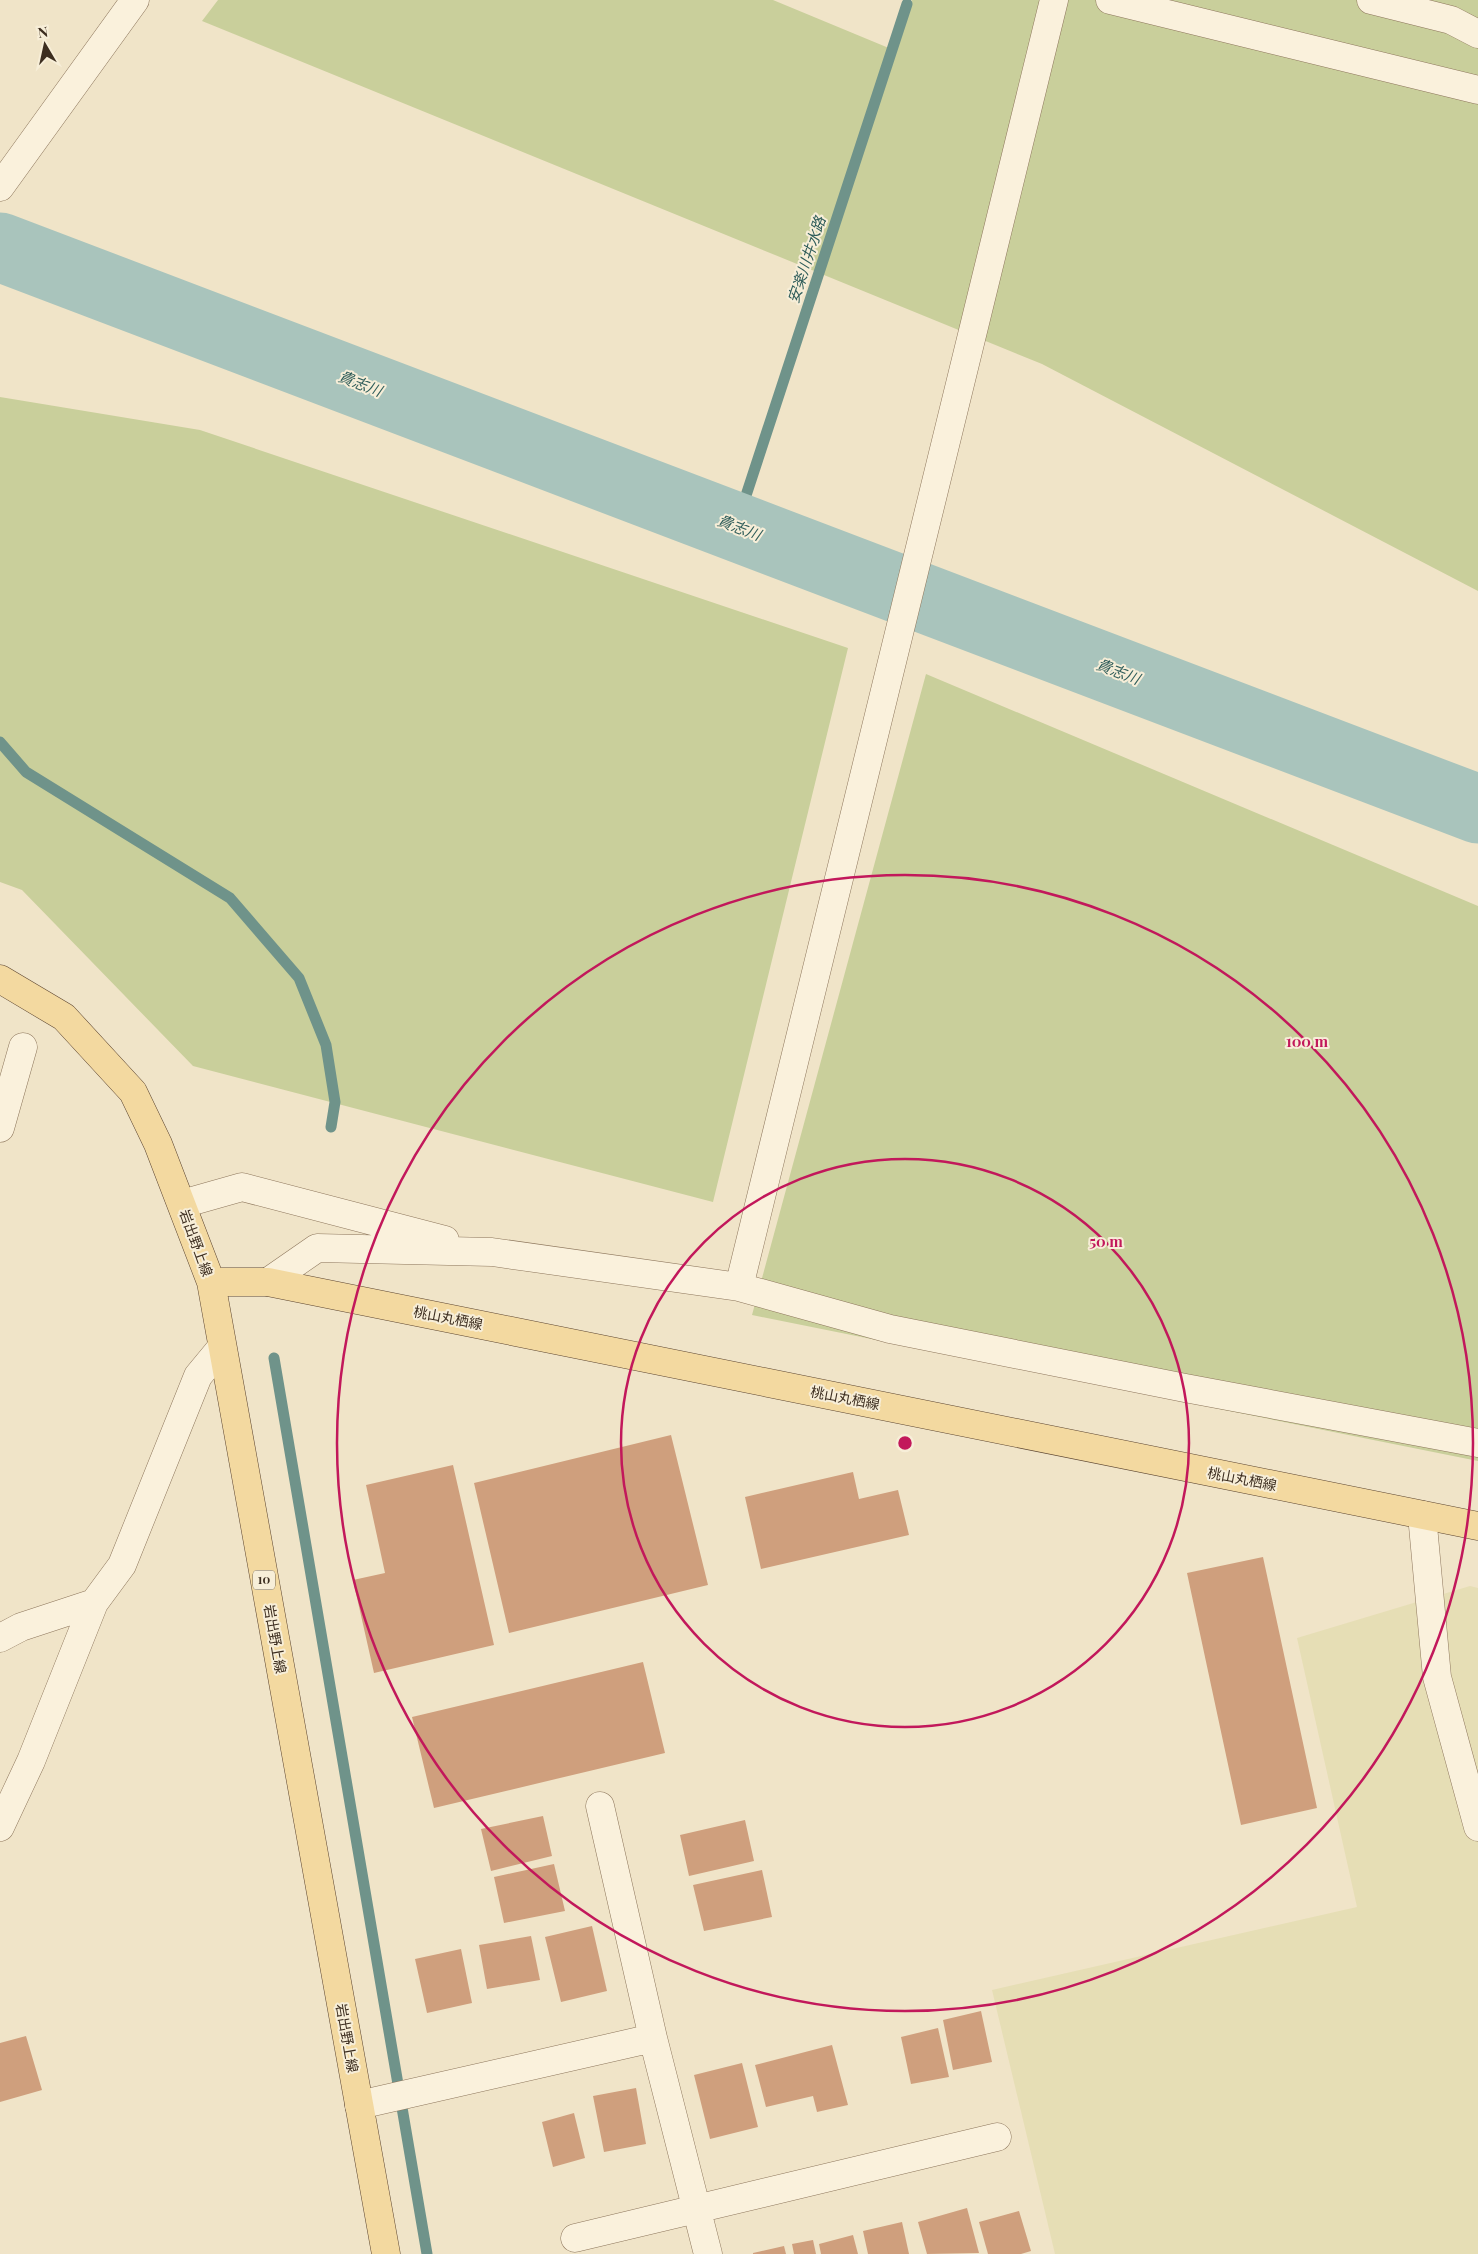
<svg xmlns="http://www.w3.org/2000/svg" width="1478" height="2254" viewBox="0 0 1478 2254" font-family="'Playfair Display','Noto Sans JP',serif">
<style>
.farmland{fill:#e6deb5}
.green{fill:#c9cf9b}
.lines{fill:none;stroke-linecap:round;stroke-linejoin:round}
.stream{stroke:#6f938a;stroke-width:11}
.river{stroke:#a9c4bc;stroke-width:69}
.building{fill:#cf9f7d}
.minor-casing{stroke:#8d765c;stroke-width:29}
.major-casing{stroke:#5b4430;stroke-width:29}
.minor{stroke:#faf1dc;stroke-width:28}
.major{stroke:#f3d9a0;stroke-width:28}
.ring{fill:none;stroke:#c2185b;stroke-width:2.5}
.labels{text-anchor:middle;stroke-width:4;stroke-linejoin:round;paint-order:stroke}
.shield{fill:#f7eed8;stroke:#756857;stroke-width:1}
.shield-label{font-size:12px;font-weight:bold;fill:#3d2e20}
.street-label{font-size:14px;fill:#3d2e20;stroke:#f7eed8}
.water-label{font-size:15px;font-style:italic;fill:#2f5d5a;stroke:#f7eed8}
.centre{fill:#c2185b;stroke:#f7eed8;stroke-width:2.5}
.ring-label{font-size:15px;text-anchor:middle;font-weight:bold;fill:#c2185b;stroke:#f7eed8;stroke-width:4;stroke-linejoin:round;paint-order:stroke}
</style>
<rect width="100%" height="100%" fill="#f0e4c8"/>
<path class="farmland" d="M 1470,1586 L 1478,1588 L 1478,2254 L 1055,2254 L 992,1990 L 1357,1907 L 1297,1638 Z"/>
<path class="green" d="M 218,0 L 773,0 L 896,51 L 912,0 L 1478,0 L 1478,591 L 1042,364 L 202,21 Z
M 0,397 L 200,430 L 848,648 L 713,1202 L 193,1066 L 22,890 L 0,882 Z
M 926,674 L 1478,906 L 1478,1461 L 752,1315 Z"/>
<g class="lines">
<path class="stream" d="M 736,526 L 907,4
M 0,742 L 26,772 L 230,898 L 299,978 L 326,1045 L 335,1102 L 331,1127
M 274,1358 L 427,2254"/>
<path class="river" d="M 0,247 L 1478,809"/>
</g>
<path class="building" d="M 671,1435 L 708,1585 L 509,1633 L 474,1483 Z
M 453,1465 L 494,1645 L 374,1673 L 353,1580 L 385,1573 L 366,1485 Z
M 853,1472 L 859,1499 L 898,1490 L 909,1535 L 761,1569 L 745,1497 Z
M 1263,1557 L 1317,1808 L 1241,1825 L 1187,1573 Z
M 643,1662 L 665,1753 L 434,1808 L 412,1717 Z
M 543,1816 L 552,1856 L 491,1871 L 481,1829 Z
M 745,1820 L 754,1861 L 689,1876 L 680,1835 Z
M 554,1864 L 565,1911 L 504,1923 L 494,1877 Z
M 762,1870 L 772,1917 L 704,1931 L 693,1885 Z
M 592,1926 L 607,1991 L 561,2002 L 545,1937 Z
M 531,1936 L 540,1980 L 487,1989 L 479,1945 Z
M 461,1949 L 472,2003 L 427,2013 L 415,1959 Z
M 981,2011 L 992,2062 L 953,2070 L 943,2020 Z
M 938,2028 L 949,2077 L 911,2084 L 901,2037 Z
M 26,2036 L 42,2090 L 0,2102 L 0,2043 Z
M 832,2045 L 848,2105 L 817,2112 L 813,2096 L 766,2107 L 755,2065 Z
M 742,2063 L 758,2127 L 710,2139 L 694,2075 Z
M 636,2088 L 646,2144 L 604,2152 L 593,2096 Z
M 574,2113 L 585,2158 L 553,2167 L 542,2122 Z
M 967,2208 L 979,2253 L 927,2254 L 918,2222 Z
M 1019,2211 L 1031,2251 L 1021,2254 L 988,2254 L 979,2222 Z
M 902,2222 L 909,2254 L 868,2254 L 863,2231 Z
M 853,2235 L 858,2254 L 821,2254 L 819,2244 Z
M 813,2240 L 816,2254 L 794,2254 L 792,2244 Z
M 784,2246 L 786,2254 L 753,2254 L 753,2253 Z"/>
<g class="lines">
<g class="minor-casing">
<path id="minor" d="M 1110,0 L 1478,90
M 1371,0 L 1451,20 L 1478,34
M 0,187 L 135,0
M 0,1128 L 23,1047
M 182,1204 L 242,1187 L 445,1240
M 268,1282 L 317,1248 L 492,1252 L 739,1287 L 890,1329 L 1185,1388 L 1478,1443
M 739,1287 L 1054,0
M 1422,1515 L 1437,1677 L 1478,1827
M 0,1638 L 21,1627 L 94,1603
M 600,1806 L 653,2038
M 0,1827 L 31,1761 L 94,1603 L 122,1565 L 198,1376 L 222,1347
M 359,2105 L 653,2038 L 708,2254
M 575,2238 L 997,2137"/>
</g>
<g class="major-casing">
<path id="major" d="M 0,979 L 64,1017 L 133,1092 L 158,1144 L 211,1282 L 386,2254
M 211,1282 L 268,1282 L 1478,1526"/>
</g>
<use href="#minor" class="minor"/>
<use href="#major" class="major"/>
</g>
<g class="ring">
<circle cx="905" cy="1443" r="284"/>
<circle cx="905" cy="1443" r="568"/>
</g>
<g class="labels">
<rect class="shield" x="253" y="1570.5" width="22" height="19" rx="4"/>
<g class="shield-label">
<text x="264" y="1584">10</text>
</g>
<g class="street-label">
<text transform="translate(196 1243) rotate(70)" y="5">岩出野上線</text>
<text transform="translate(448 1318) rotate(11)" y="5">桃山丸栖線</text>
<text transform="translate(845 1398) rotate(11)" y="5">桃山丸栖線</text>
<text transform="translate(1242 1479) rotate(11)" y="5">桃山丸栖線</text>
<text transform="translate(275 1639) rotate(80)" y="5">岩出野上線</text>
<text transform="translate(347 2038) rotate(80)" y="5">岩出野上線</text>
</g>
<g class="water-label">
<text transform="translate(807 260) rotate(-72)" y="5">安楽川井水路</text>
<text transform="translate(360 384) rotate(21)" y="5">貴志川</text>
<text transform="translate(739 528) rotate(21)" y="5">貴志川</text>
<text transform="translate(1118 672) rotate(21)" y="5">貴志川</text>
</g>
</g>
<circle cx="905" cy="1443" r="8" class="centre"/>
<g class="ring-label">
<text x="1307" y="1047">100 m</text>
<text x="1106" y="1247">50 m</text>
</g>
<g transform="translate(45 45) rotate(351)" stroke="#f7eed8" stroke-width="4" paint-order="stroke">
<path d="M0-4L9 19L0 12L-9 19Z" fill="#3d2e20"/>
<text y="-8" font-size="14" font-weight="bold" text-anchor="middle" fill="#3d2e20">N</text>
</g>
</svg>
